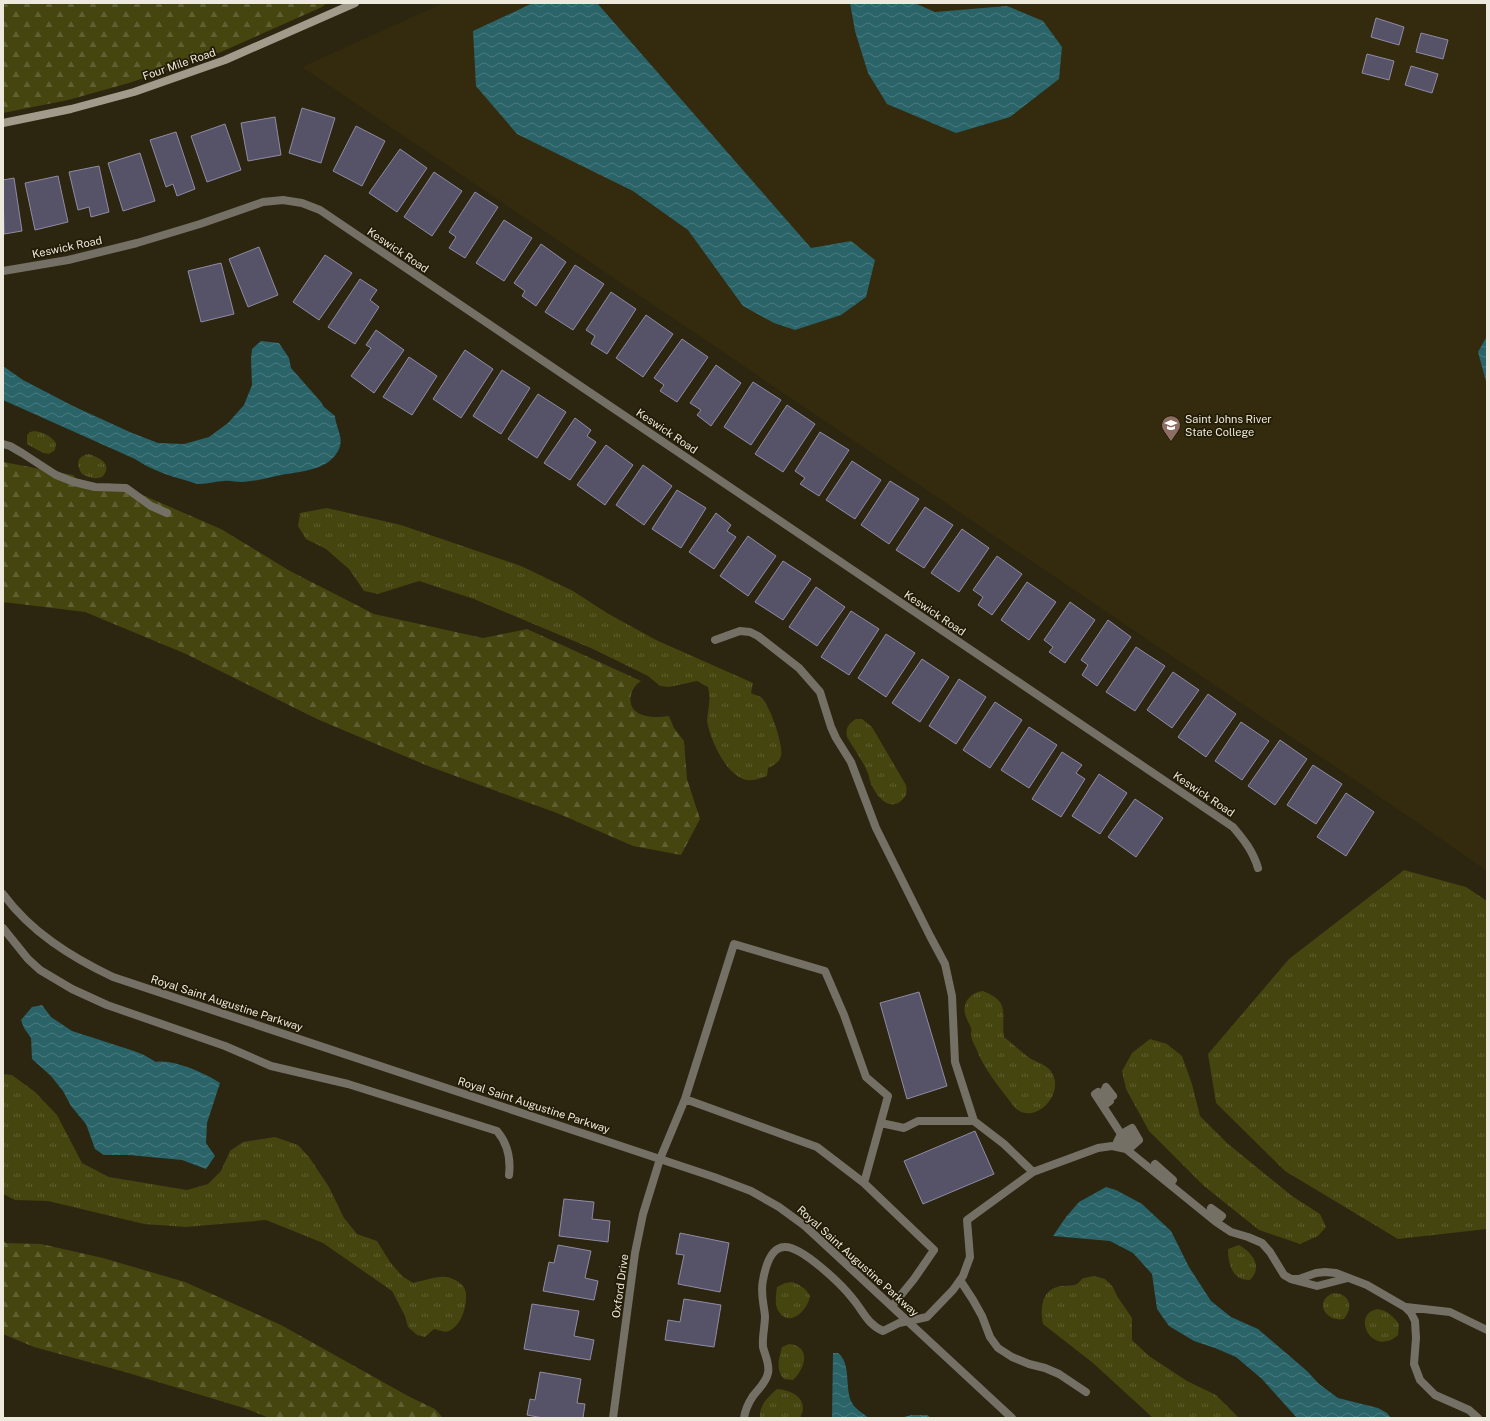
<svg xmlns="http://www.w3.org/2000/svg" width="1490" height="1421" viewBox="0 0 1490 1421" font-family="'Public Sans',sans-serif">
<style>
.built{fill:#342b0e}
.grass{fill:url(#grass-tufts)}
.forest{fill:url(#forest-firs)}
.water{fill:url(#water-waves)}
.building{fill:#565369;stroke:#8e8ba4}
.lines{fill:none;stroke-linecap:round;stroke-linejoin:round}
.lane{stroke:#757066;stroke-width:8}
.street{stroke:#757066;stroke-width:8}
.secondary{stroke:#a29a8a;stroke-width:8}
.labels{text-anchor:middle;stroke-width:3.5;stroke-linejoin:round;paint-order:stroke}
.street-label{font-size:11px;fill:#ede9dc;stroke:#221c07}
.poi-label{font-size:11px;fill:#ede9dc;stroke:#221c07;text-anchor:start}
</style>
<defs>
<pattern id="grass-tufts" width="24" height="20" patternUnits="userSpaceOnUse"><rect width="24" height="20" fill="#44450f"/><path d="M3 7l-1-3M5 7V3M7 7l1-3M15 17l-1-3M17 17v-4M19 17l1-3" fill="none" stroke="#5f6031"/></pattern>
<pattern id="forest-firs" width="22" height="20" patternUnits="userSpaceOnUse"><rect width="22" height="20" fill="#44450f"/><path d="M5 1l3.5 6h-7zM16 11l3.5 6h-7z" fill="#5f6031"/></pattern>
<pattern id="water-waves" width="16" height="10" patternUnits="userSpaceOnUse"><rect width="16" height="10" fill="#2a6469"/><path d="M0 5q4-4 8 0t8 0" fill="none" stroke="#497a7e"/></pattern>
</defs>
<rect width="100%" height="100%" fill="#2c2510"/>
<path class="built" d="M 443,3 L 1487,3 L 1487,871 L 1408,816 L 302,67 Z"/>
<path class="grass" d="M 34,431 C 43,432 50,435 56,443 L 55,450 L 49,454 L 43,453 L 27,444 L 27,435 L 30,432 Z
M 89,454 C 97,457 111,462 105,473 C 104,476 101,478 97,478 C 92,479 86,476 82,474 C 76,465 76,456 89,454 Z
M 327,508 L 401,525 L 521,566 L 573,591 L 607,613 L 656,640 L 753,683 L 751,693 C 754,695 759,695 762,698 C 770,706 784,746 781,756 C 779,763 774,765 768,768 L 767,776 C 759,779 749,783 741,778 C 724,770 710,739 707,721 C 707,715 709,709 709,703 C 710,698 709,692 708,687 L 697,681 L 669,687 L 660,686 L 648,676 L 593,649 L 474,599 L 419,581 L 378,594 L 364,591 L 349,569 L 326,549 L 306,539 L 298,526 L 300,513 Z
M 856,719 L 862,719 L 872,727 L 906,785 C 907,791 907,795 903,799 C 890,813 877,797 871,784 C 869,779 869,774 866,769 C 861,758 853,748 847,737 C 845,728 849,723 856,719 Z
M 1404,870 L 1466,887 L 1487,901 L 1487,1229 L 1398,1239 L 1285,1171 L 1216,1103 L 1208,1054 L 1289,959 Z
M 983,991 C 1011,1002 1001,1013 1004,1037 C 1012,1043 1019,1050 1027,1056 C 1034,1062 1044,1063 1050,1070 C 1069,1093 1031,1131 1012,1104 C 1000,1088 983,1068 976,1048 C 974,1044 971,1039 971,1034 C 971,1031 972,1031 971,1028 C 970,1024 967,1021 966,1017 C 961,1004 969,993 983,991 Z
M 1150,1039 L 1167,1044 L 1182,1056 L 1192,1084 L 1200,1116 L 1227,1143 L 1292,1196 L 1320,1214 L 1326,1227 L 1318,1236 L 1300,1244 L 1259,1230 L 1204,1186 L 1149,1131 L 1126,1089 L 1122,1071 L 1132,1053 Z
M 3,1074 L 12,1075 L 35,1092 L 57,1115 L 82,1163 L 109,1177 L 187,1190 L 208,1184 L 221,1171 L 230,1151 L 243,1142 L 275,1137 L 298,1145 L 309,1157 L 329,1187 L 344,1218 L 357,1234 L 377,1241 L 390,1262 L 402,1276 L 413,1283 C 422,1281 437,1276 446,1277 C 454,1278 465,1284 466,1293 C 467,1306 462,1325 449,1331 C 444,1333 439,1330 434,1329 L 425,1337 L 417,1335 L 408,1327 L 405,1316 L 392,1291 L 323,1243 L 266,1220 L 186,1227 L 144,1224 L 48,1201 L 15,1200 L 3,1194 Z
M 1239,1245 C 1253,1253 1263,1267 1250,1280 C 1232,1281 1228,1263 1228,1249 Z
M 1094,1276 L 1105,1279 L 1113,1287 L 1117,1296 L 1132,1318 L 1132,1340 L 1149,1356 L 1187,1381 L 1216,1395 L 1239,1418 L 1153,1418 L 1093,1363 L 1043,1324 C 1040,1311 1041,1291 1057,1287 C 1063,1285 1069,1286 1075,1285 C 1079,1283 1079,1282 1082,1279 C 1085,1277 1091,1277 1094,1276 Z
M 792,1282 C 801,1285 805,1288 810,1296 C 808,1310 790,1328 779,1312 C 774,1305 776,1295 777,1287 L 785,1283 Z
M 1334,1293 C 1351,1294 1353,1308 1344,1319 C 1325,1323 1313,1300 1334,1293 Z
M 1377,1309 C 1387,1310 1394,1317 1399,1324 L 1398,1335 C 1373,1358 1350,1315 1377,1309 Z
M 789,1344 C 812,1346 805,1369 793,1380 L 784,1379 C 775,1369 779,1359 782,1347 Z
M 777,1389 C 793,1390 810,1400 800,1418 L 760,1418 C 759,1405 768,1397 777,1389 Z"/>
<path class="forest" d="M 3,3 L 327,3 L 322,7 L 221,52 L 129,83 L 68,100 L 3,113 Z
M 3,462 L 73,475 L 80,482 L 103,485 L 108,483 L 124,487 L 221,529 L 290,571 L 374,614 L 483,638 L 527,629 L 641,681 C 628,689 625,710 643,715 C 651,718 660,717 669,716 L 674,728 L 684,741 L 687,779 L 700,819 L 681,855 L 633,846 L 557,813 L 428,766 L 317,719 L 186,654 L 85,612 L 3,602 Z
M 3,1241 L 6,1243 L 41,1244 L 103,1258 L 185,1282 L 281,1325 L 408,1396 L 435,1409 L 443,1418 L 269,1418 L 247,1409 L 125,1372 L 34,1347 L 3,1334 Z"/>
<path class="water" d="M 533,3 L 597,3 L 811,248 L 851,241 L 875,260 L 866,297 L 841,315 L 795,330 L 774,323 L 743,306 L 688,230 L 633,191 L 517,134 L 476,86 L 473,31 Z
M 850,3 L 914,3 L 935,12 L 1007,6 L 1043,21 L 1062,47 L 1059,79 L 1010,117 L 956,133 L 887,104 L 868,73 L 855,31 Z
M 1487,336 L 1487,385 L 1478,352 Z
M 261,341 L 279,343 L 289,358 L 291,368 L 321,402 L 324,407 L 335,416 C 336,429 345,438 338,451 C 327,471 301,471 281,475 C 268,478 256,481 242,482 C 236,482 230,480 224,481 C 216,481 208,484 200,484 C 196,484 192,482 188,481 C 169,476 152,470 135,459 L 3,400 L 3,366 L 23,380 L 73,406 L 132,433 L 158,443 L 184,444 L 209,437 L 228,423 L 244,405 L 252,385 L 251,359 L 252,349 Z
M 42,1005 L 51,1017 L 72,1031 L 134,1051 L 144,1055 L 156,1062 C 173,1059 205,1073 220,1083 L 207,1123 L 206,1143 L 215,1156 L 206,1169 L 182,1160 L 129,1155 L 104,1155 L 95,1149 L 86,1124 L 71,1106 L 63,1091 L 51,1076 L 32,1059 L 31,1038 L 24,1028 L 21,1020 L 32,1007 Z
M 1106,1187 L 1116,1190 L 1142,1204 L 1171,1231 L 1189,1267 L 1211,1301 L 1231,1317 L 1258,1329 L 1307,1371 L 1319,1384 L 1338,1398 L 1378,1408 L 1387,1413 L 1391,1418 L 1297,1418 L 1262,1379 L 1236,1357 L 1215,1348 L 1194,1341 L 1169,1326 L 1157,1309 L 1152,1274 L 1133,1253 L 1110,1241 L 1053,1236 L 1066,1217 L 1079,1202 Z
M 833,1353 L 838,1353 C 852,1364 844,1388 852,1403 C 855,1409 864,1414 869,1418 L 832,1418 Z
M 911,1415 L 927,1415 L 931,1418 L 901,1418 Z"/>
<path class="building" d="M 1376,18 L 1404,27 L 1399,45 L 1371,37 Z
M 1421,33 L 1448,40 L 1443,59 L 1416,52 Z
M 1367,54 L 1394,61 L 1389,80 L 1362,73 Z
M 1411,66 L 1438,74 L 1432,93 L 1405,85 Z
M 302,108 L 335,118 L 321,163 L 289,153 Z
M 275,117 L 281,155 L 248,161 L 241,123 Z
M 225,124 L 241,170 L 207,182 L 191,136 Z
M 356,126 L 385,141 L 362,186 L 333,171 Z
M 176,132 L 195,189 L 177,196 L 173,184 L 166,187 L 150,140 Z
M 400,149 L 427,168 L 397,212 L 369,193 Z
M 140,153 L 155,201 L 123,211 L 108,163 Z
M 99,166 L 109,212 L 91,217 L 89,207 L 78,210 L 69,172 Z
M 434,172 L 462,191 L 432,236 L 404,217 Z
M 58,176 L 68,222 L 35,230 L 25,183 Z
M 14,178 L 22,231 L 4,234 L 3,180 Z
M 475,192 L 498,207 L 465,258 L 449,248 L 456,237 L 449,232 Z
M 504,220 L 532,238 L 504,281 L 476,263 Z
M 541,244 L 566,262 L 536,306 L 522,296 L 525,291 L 514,283 Z
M 259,247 L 278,295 L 248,307 L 229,259 Z
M 325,255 L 352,273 L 319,320 L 293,302 Z
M 221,263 L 234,314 L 201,322 L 188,271 Z
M 575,265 L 604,284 L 573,330 L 545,312 Z
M 360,279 L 377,290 L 370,300 L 379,307 L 355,344 L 328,327 Z
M 611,292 L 636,309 L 607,354 L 591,344 L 595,336 L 586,330 Z
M 646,315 L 673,334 L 643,377 L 616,358 Z
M 376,330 L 404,350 L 374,393 L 351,376 L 371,348 L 366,345 Z
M 682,339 L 708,357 L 677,402 L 660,391 L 664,385 L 654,378 Z
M 465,350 L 493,369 L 461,418 L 433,399 Z
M 409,357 L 437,376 L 412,415 L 383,397 Z
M 716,365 L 741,383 L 711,426 L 697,415 L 701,410 L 690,403 Z
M 502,370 L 530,388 L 501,434 L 473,416 Z
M 753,382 L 781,400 L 751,445 L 724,427 Z
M 538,394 L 566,412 L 537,458 L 508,439 Z
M 787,405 L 815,424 L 783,472 L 755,454 Z
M 575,418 L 591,430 L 587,436 L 596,442 L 570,480 L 544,463 Z
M 820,432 L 849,450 L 819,496 L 800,484 L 805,478 L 795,471 Z
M 606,445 L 633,465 L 605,505 L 577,485 Z
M 852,461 L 881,480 L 855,519 L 826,500 Z
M 643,465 L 672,486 L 644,525 L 616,505 Z
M 890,481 L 919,499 L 889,544 L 861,525 Z
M 677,490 L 706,508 L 681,548 L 652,529 Z
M 925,507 L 953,525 L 924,568 L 896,550 Z
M 716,513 L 731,525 L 727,531 L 736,537 L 714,569 L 689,552 Z
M 962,529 L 989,548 L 959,592 L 931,573 Z
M 748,536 L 776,556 L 748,596 L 720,576 Z
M 997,556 L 1022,574 L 992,615 L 978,605 L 983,597 L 973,590 Z
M 783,561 L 811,579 L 783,620 L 755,602 Z
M 1027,582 L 1056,602 L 1029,640 L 1001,620 Z
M 816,587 L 845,607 L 817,646 L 789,627 Z
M 1070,602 L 1095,620 L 1065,663 L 1049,652 L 1053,647 L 1044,640 Z
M 851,611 L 879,629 L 849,675 L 821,657 Z
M 1108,620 L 1131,637 L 1097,686 L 1082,675 L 1088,665 L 1081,660 Z
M 886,634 L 915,653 L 886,697 L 858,678 Z
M 1136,647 L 1165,666 L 1135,711 L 1106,692 Z
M 922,659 L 949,677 L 920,722 L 892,703 Z
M 1173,672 L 1199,690 L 1172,728 L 1147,710 Z
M 959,679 L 986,697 L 956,744 L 929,726 Z
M 1208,694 L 1236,714 L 1206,757 L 1178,737 Z
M 995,702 L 1022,720 L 990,768 L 963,750 Z
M 1241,722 L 1269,741 L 1242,780 L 1215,761 Z
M 1029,727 L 1057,745 L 1029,788 L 1001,770 Z
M 1280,740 L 1307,759 L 1275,805 L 1248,786 Z
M 1062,752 L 1082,765 L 1076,773 L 1085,779 L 1061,817 L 1032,799 Z
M 1313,765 L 1342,784 L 1316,824 L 1287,805 Z
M 1099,774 L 1127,793 L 1100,834 L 1072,816 Z
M 1346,793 L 1374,812 L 1346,856 L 1317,837 Z
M 1135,799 L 1163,818 L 1136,857 L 1108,837 Z
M 919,992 L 947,1086 L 907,1099 L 880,1003 Z
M 975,1131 L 994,1174 L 923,1204 L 904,1161 Z
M 564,1199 L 594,1202 L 592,1219 L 610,1221 L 608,1242 L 559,1236 Z
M 680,1233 L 729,1243 L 720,1292 L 678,1284 L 684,1255 L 676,1254 Z
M 558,1245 L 591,1251 L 585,1278 L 598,1281 L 594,1300 L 543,1291 L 549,1262 L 554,1263 Z
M 684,1299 L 721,1305 L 714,1347 L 665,1340 L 668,1320 L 680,1322 Z
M 532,1304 L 579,1311 L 574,1336 L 594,1340 L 590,1360 L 524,1349 Z
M 540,1372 L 581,1379 L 577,1403 L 585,1404 L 583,1418 L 543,1418 L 527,1415 L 530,1399 L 535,1400 Z"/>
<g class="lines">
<path class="lane" d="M 3,444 L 10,446 L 22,453 L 56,475 L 74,482 L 95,487 L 126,488 L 151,506 L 167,513
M 715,640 L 740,631 L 750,632 L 758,636 L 799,668 L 820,692 L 831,727 L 836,738 L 851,762 L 876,828 L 930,936 L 945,964 L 952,996 L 955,1062 L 974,1121 L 1004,1144 L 1033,1172
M 3,928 L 28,959 L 40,970 L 72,989 L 107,1005 L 225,1046 L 271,1066 L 348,1084 L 497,1131 C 508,1144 511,1158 509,1175
M 1113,1096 L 1106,1087 L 1104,1091 L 1110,1101 L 1106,1104 L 1098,1092 L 1095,1094 L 1121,1134 L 1117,1142 L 1126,1149 L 1130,1148 L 1139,1140 L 1132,1128 L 1125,1132 L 1121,1140 L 1130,1144 L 1135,1139 L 1131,1131 L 1125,1137 L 1129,1140 L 1131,1138 L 1129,1133
M 685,1099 L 734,944 L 825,971 L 844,1015 L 866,1077 L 888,1096 L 864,1183
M 881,1123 L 904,1128 L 918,1121 L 974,1121
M 660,1159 L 685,1099 L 817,1147 L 864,1183 L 934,1250 L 914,1279 L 892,1306
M 1155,1164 L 1173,1180 L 1171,1183 L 1165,1177
M 1211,1208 L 1222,1216 L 1219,1219 L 1213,1214
M 960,1280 L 973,1300 L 982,1316 L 990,1337 L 998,1348 L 1012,1357 L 1029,1364 L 1045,1368 L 1059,1374 L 1086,1392
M 1294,1280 L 1317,1286 L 1348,1278
M 1406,1307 L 1450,1312 L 1487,1330
M 744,1418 C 745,1411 749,1402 753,1396 C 759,1388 766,1383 768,1373 C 770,1365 765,1355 763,1347 C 762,1337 765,1326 765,1316 C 764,1304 760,1294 763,1280 C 765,1269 770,1248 784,1247 C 801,1245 842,1285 853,1299 C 863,1311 868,1325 883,1331 L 899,1323 L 927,1317 L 953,1290 L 963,1276 L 970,1257 L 967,1220 L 1033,1172 L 1098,1148 L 1112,1146 L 1126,1149 L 1216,1222 L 1231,1232 L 1248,1237 L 1262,1243 L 1270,1252 L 1284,1275 L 1291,1279 L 1299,1279 L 1316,1273 L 1325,1272 L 1336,1273 L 1367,1285 L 1405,1307 L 1411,1313 L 1415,1321 L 1416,1338 L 1414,1364 L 1420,1380 L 1435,1395 L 1469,1410 L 1478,1418"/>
<path class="street" d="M 3,271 L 68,260 L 137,243 L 200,224 L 263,202 L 283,200 L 302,203 L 320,210 L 1233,827 C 1244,840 1253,851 1258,868
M 3,894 C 31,932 71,957 113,977 L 714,1177 L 751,1191 L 779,1207 L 805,1226 L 1012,1418
M 613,1418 L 635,1253 L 643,1214 L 660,1159"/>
<path class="secondary" d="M 3,123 L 71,109 L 134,92 L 225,60 L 355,3"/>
</g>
<defs>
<g id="university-pin" transform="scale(1)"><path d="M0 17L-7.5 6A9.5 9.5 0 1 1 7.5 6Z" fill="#8d6e63" stroke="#221c07"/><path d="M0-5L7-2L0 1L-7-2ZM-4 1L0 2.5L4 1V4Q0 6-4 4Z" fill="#fff"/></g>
</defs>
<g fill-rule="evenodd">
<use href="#university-pin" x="1171" y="425"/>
</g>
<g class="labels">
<g class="street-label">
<text transform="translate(179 64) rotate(-19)" y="4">Four Mile Road</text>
<text transform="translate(67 247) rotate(-12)" y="4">Keswick Road</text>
<text transform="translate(398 250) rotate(34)" y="4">Keswick Road</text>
<text transform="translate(667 431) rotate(34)" y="4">Keswick Road</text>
<text transform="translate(935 613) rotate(34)" y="4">Keswick Road</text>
<text transform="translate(1204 794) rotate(34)" y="4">Keswick Road</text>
<text transform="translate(227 1003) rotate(18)" y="4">Royal Saint Augustine Parkway</text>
<text transform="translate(534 1105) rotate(18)" y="4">Royal Saint Augustine Parkway</text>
<text transform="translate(858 1261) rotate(42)" y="4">Royal Saint Augustine Parkway</text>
<text transform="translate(620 1286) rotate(-82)" y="4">Oxford Drive</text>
</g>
<g class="poi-label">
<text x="1185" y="423">Saint Johns River<tspan x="1185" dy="13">State College</tspan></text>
</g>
</g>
<rect width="1490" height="1421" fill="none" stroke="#ede9dc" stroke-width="8"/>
</svg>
